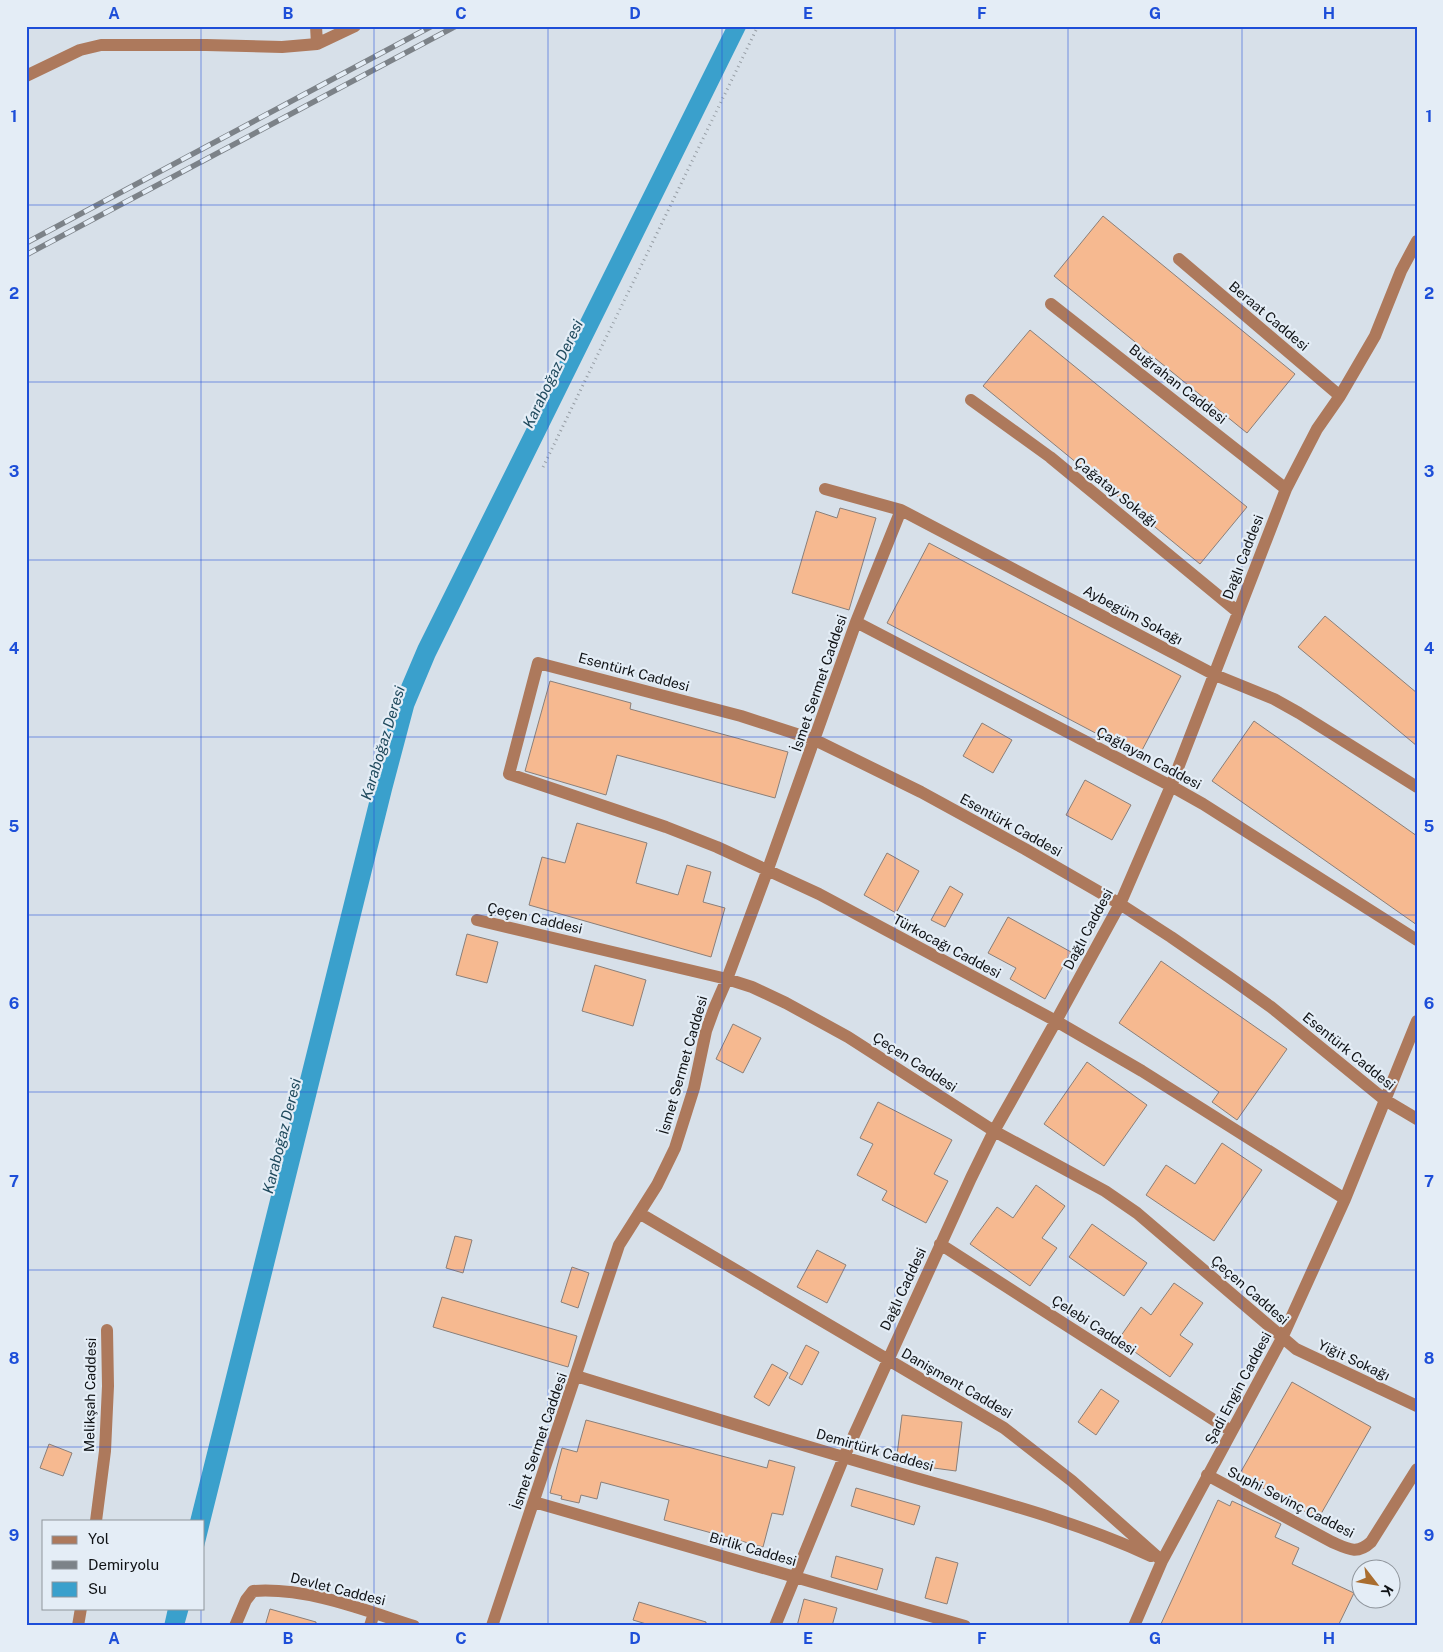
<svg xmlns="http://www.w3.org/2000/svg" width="1443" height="1652" viewBox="0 0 1443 1652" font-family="'Public Sans',sans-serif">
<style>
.water{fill:#3aa0cc}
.building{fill:#f6b990;stroke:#8a7f79}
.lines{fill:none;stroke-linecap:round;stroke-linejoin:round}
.path{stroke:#979ea5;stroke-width:3;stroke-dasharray:1 4;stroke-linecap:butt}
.minor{stroke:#ad795c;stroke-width:12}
.rail-casing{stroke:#7c8288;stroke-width:5.5}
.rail{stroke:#e4edf6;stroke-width:4;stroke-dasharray:11;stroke-linecap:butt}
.grid{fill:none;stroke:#1d4ed8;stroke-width:1;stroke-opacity:0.55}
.labels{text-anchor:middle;stroke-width:4.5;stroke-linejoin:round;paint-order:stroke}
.street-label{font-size:14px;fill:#0f1215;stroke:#e4edf6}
.water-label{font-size:15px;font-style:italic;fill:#204a5d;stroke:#e4edf6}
.neatline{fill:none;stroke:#1d4ed8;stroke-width:2}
.grid-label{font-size:16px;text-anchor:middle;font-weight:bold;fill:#1d4ed8}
</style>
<rect width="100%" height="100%" fill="#d7e0e9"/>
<path class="water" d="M 727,26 L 747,26 L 435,657 L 414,707 L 392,790 L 204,1547 L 204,1521 L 190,1521 L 389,722 L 398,693 L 418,646 Z
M 168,1608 L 189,1608 L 184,1626 L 164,1626 Z"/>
<path class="building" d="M 1103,216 L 1295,374 L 1247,433 L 1054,276 Z
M 1030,330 L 1247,507 L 1200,564 L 983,386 Z
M 840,508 L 876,518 L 849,610 L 792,593 L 816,511 L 837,518 Z
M 929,543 L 1181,676 L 1139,756 L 887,623 Z
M 1325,616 L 1417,693 L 1417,746 L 1298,647 Z
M 550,681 L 631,703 L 630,709 L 788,752 L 775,798 L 617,755 L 606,795 L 525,771 Z
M 1254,721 L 1417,836 L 1417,925 L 1212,781 Z
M 982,723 L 1012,740 L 993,773 L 963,756 Z
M 1085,780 L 1131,805 L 1112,840 L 1066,815 Z
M 577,823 L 647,843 L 636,883 L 678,895 L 687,865 L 711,872 L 703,902 L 725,908 L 711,957 L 529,905 L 542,857 L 565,863 Z
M 887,853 L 919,871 L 896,913 L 864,895 Z
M 950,886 L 963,894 L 945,927 L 931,920 Z
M 1008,917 L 1071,952 L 1045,999 L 1010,979 L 1016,968 L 988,953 Z
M 467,934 L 498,942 L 487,983 L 456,975 Z
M 1161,961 L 1287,1049 L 1237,1120 L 1212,1102 L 1219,1092 L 1119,1023 Z
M 595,965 L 646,980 L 633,1026 L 582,1011 Z
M 733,1024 L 761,1038 L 743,1073 L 716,1059 Z
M 1087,1062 L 1147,1105 L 1104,1166 L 1044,1124 Z
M 878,1102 L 952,1140 L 934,1174 L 948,1181 L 926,1223 L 882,1200 L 887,1191 L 857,1175 L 873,1144 L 860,1138 Z
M 1222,1143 L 1262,1170 L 1214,1241 L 1146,1195 L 1166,1165 L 1195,1184 Z
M 1036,1185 L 1065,1206 L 1042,1238 L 1057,1248 L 1030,1286 L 970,1244 L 997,1207 L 1013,1218 Z
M 1092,1224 L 1147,1263 L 1124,1296 L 1069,1257 Z
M 455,1236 L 472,1240 L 463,1273 L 446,1268 Z
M 817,1250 L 846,1265 L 827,1303 L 797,1287 Z
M 572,1267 L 589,1273 L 578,1308 L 561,1302 Z
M 1174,1283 L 1203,1303 L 1180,1335 L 1193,1344 L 1170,1377 L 1118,1340 L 1141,1307 L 1151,1315 Z
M 442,1297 L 577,1336 L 568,1367 L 433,1327 Z
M 806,1345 L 819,1352 L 802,1385 L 789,1378 Z
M 772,1364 L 788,1373 L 769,1406 L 754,1397 Z
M 1292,1382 L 1371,1427 L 1318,1519 L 1239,1475 Z
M 1101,1389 L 1119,1401 L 1096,1435 L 1078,1422 Z
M 902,1415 L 962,1422 L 956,1471 L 896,1463 Z
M 586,1420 L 767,1468 L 769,1460 L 795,1467 L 783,1515 L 772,1513 L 763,1547 L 664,1520 L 669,1500 L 601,1482 L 597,1499 L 581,1495 L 579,1503 L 561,1499 L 562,1496 L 550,1493 L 562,1448 L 577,1452 Z
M 49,1444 L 72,1453 L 63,1476 L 40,1468 Z
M 856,1488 L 920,1506 L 914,1525 L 851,1506 Z
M 1218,1500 L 1230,1506 L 1232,1501 L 1281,1524 L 1275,1537 L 1299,1548 L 1292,1564 L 1354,1593 L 1338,1626 L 1160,1626 Z
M 836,1556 L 883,1569 L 877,1590 L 831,1577 Z
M 936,1557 L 958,1563 L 947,1604 L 925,1598 Z
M 804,1599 L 837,1608 L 832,1626 L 797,1626 Z
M 639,1602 L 706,1622 L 706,1626 L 653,1626 L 633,1620 Z
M 270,1609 L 316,1622 L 316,1626 L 265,1626 Z"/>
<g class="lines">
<path class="path" d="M 543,467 L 758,26"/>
<path class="minor" d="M 316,26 L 317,44
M 26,76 L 80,50 L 101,45 L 206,45 L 282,47 L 317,44 L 355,26
M 1179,259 L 1340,396
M 1051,304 L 1286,489
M 971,400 L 1050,457 L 1238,612
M 825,489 L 901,510 L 1215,675 L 1274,699 L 1299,713 L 1417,787
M 856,622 L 1171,786 L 1203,804 L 1417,940
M 477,920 L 727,979 L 752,987 L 786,1003 L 848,1037 L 994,1131 L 1105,1191 L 1137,1213 L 1296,1349 L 1417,1406
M 1345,1199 L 1142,1071 L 1056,1021 L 819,894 L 717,847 L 666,827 L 509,774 L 538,663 L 741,716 L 815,740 L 921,792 L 1025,849 L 1120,904 L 1171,937 L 1229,977 L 1271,1007 L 1385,1100 L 1417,1119
M 639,1213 L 1004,1428 L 1072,1481 L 1162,1561
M 940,1244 L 1231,1431
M 576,1376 C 680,1408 784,1440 888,1470 C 977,1496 1067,1517 1151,1556
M 1207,1475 L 1332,1542 C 1348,1549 1357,1555 1371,1542 L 1417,1469
M 534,1502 L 965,1626
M 96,1521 L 105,1451 L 108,1386 L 107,1330
M 78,1626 L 81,1608
M 235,1626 L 246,1600 L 253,1591 C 307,1587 364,1610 414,1626
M 370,1626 L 374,1613
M 492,1626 L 619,1245 L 657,1185 L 675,1148 L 694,1088 L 706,1031 L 714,1009 L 727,979 L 768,869 L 856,622 L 901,510
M 775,1626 L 844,1457 L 971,1178 L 994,1131 L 1056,1021 L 1120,904 L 1171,786 L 1286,489 L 1317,429 L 1340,396 L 1375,336 L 1401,271 L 1417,241
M 1134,1626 L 1162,1561 L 1282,1338 L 1345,1199 L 1417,1021"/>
<g class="rail-casing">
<path id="rail" d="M 26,243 L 432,26
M 26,255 L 456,26"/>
</g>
<use href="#rail" class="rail"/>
</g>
<path class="grid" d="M 201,26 L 201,1521M 374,26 L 374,1626M 548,26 L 548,1626M 722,26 L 722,1626M 895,26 L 895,1626M 1068,26 L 1068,1626M 1242,26 L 1242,1626M 26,205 L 1417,205M 26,382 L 1417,382M 26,560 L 1417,560M 26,737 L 1417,737M 26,915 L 1417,915M 26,1092 L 1417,1092M 26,1270 L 1417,1270M 26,1447 L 1417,1447M 201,1608 L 201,1626"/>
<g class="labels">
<g class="street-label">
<text transform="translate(1269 316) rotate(40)" y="5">Beraat Caddesi</text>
<text transform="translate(1178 384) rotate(38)" y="5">Buğrahan Caddesi</text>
<text transform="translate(1116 492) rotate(39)" y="5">Çağatay Sokağı</text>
<text transform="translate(1243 557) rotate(-69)" y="5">Dağlı Caddesi</text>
<text transform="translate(1133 615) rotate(28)" y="5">Aybegüm Sokağı</text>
<text transform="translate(634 672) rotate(15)" y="5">Esentürk Caddesi</text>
<text transform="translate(819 683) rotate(-71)" y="5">İsmet Sermet Caddesi</text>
<text transform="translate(1149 758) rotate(28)" y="5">Çağlayan Caddesi</text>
<text transform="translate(1011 825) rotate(29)" y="5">Esentürk Caddesi</text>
<text transform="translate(535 918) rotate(13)" y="5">Çeçen Caddesi</text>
<text transform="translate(1088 929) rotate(-62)" y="5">Dağlı Caddesi</text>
<text transform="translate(947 946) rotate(28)" y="5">Türkocağı Caddesi</text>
<text transform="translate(1349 1051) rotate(39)" y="5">Esentürk Caddesi</text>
<text transform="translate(915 1062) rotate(33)" y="5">Çeçen Caddesi</text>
<text transform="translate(683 1065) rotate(-74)" y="5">İsmet Sermet Caddesi</text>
<text transform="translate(903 1289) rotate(-65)" y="5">Dağlı Caddesi</text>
<text transform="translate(1250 1290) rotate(41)" y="5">Çeçen Caddesi</text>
<text transform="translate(1094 1325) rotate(33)" y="5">Çelebi Caddesi</text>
<text transform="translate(1354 1360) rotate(25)" y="5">Yiğit Sokağı</text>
<text transform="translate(957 1383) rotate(30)" y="5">Danişment Caddesi</text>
<text transform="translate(1238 1388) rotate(-62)" y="5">Şadi Engin Caddesi</text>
<text transform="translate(90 1395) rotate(-89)" y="5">Melikşah Caddesi</text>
<text transform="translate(539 1441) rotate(-71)" y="5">İsmet Sermet Caddesi</text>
<text transform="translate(875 1450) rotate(16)" y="5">Demirtürk Caddesi</text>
<text transform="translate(1291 1502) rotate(27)" y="5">Suphi Sevinç Caddesi</text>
<text transform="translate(753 1549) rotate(16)" y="5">Birlik Caddesi</text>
<text transform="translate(338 1589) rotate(14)" y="5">Devlet Caddesi</text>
</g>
<g class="water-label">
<text transform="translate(553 374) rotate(-64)" y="5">Karaboğaz Deresi</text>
<text transform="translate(383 743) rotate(-73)" y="5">Karaboğaz Deresi</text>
<text transform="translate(282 1136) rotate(-76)" y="5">Karaboğaz Deresi</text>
</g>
</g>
<rect width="1443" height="1652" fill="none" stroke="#e4edf6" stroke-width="55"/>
<rect x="42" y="1520" width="162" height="90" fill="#e4edf6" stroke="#8f959c"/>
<rect x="52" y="1536" width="25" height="8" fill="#ad795c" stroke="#8f959c"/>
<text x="88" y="1544" font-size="15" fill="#0f1215">Yol</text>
<rect x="52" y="1561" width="25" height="8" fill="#7c8288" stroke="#8f959c"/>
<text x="88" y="1570" font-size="15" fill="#0f1215">Demiryolu</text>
<rect x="52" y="1582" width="25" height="15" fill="#3aa0cc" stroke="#8f959c"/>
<text x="88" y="1594" font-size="15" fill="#0f1215">Su</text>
<g transform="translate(1376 1584) rotate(121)"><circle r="24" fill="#e4edf6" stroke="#8f959c"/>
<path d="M0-4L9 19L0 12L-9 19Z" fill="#a96d2f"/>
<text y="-8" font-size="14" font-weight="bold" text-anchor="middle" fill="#0f1215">K</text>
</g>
<rect x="28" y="28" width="1388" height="1596" class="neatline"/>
<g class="grid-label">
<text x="114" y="19">A</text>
<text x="288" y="19">B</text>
<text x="461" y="19">C</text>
<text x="635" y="19">D</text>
<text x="808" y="19">E</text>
<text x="982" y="19">F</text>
<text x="1155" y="19">G</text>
<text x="1329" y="19">H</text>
<text x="14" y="122">1</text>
<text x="1429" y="122">1</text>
<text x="14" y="299">2</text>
<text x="1429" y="299">2</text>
<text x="14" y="477">3</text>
<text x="1429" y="477">3</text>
<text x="14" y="654">4</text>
<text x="1429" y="654">4</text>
<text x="14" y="832">5</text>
<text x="1429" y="832">5</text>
<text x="14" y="1009">6</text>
<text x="1429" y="1009">6</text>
<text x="14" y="1187">7</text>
<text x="1429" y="1187">7</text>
<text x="14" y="1364">8</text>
<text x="1429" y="1364">8</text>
<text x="14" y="1541">9</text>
<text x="1429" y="1541">9</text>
<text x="114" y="1644">A</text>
<text x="288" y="1644">B</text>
<text x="461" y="1644">C</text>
<text x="635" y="1644">D</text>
<text x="808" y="1644">E</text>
<text x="982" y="1644">F</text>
<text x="1155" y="1644">G</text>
<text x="1329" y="1644">H</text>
</g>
</svg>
